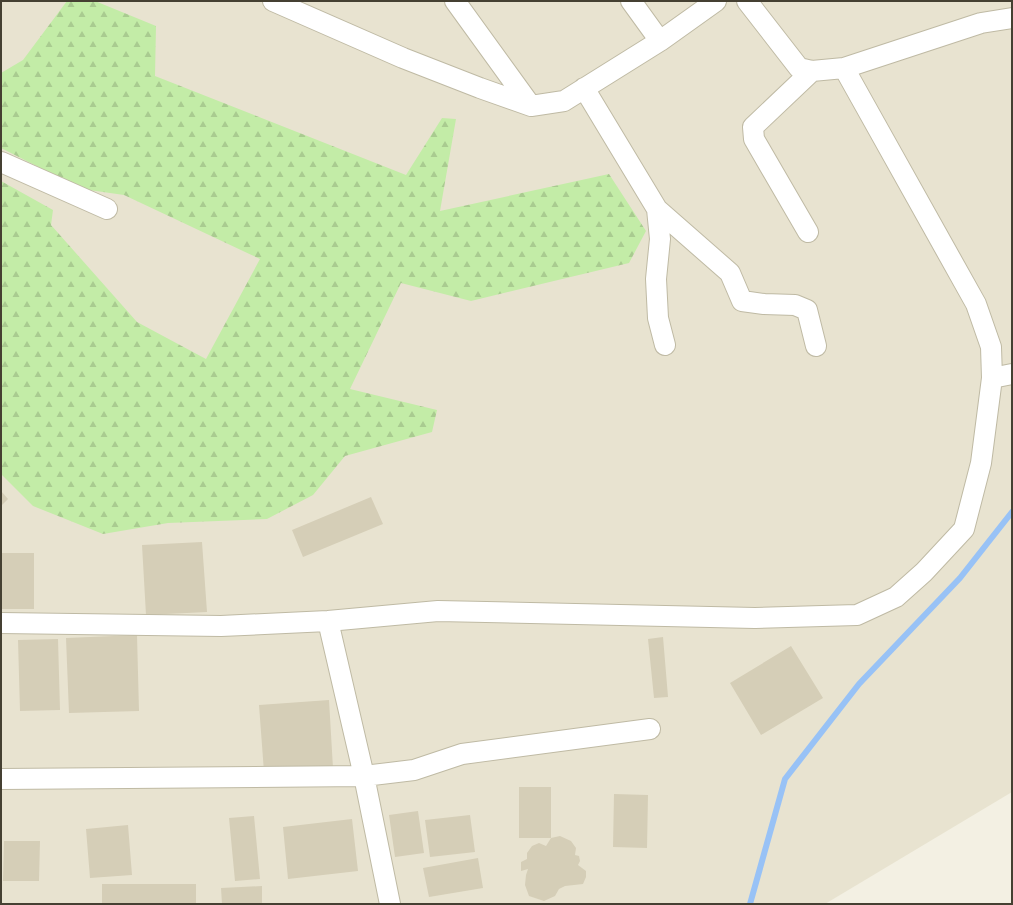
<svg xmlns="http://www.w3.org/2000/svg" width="1013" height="905" viewBox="0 0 1013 905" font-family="Barlow,sans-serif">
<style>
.residential{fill:#e8e3d0}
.forest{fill:url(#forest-firs)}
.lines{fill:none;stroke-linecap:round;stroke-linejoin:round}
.stream{stroke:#98c2f6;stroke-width:6}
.building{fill:#d5ceb7}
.minor-casing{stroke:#bfbaa4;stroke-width:22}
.minor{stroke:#fff;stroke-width:20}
</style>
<defs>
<pattern id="forest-firs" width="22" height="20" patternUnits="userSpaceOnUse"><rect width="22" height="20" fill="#c3eca7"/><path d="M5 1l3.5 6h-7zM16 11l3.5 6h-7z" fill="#a9cb90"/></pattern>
</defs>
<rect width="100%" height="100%" fill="#f3f0e3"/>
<path class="residential" d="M 1,1 L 1012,1 L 1012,792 L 825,904 L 1,904 Z"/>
<path class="forest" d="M 67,1 L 95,1 L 156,26 L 155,76 L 406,175 L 442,118 L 456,119 L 440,211 L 609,174 L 646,231 L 629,263 L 471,301 L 401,283 L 350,389 L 437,410 L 432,432 L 345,456 L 313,495 L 267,519 L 168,523 L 103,534 L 33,506 L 1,474 L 1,181 L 53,210 L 51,225 L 137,322 L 206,359 L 260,259 L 124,195 L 82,189 L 1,148 L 1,73 L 23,60 Z"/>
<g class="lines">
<path class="stream" d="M 750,904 L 785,779 L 859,684 L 960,578 L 1012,512"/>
</g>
<path class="building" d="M 1,491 L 8,499 L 1,506 Z
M 371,497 L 383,524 L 303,557 L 292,530 Z
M 202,542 L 207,612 L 146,615 L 142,545 Z
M 1,553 L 34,553 L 34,609 L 1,609 Z
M 137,635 L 139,711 L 69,713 L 66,638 Z
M 663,637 L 668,697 L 654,698 L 648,639 Z
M 58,639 L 60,710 L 20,711 L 18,640 Z
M 791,646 L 823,698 L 761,735 L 730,683 Z
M 329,700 L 333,768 L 264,772 L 259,705 Z
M 519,787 L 551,787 L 551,838 L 560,836 L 571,841 L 576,848 L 575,855 L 579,856 L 580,861 L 578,865 L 586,871 L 586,877 L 583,884 L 565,886 L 559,889 L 555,896 L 544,901 L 529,896 L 525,885 L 526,875 L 528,869 L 521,871 L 521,862 L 527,859 L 527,853 L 532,846 L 539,843 L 546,846 L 551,838 L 519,838 Z
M 614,794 L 648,795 L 647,848 L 613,847 Z
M 418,811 L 424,853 L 395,857 L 389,815 Z
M 470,815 L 475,852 L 430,857 L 425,820 Z
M 254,816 L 260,879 L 235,881 L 229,818 Z
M 352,819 L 358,871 L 288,879 L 283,827 Z
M 128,825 L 132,875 L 90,878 L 86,829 Z
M 4,841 L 40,841 L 39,881 L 3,881 Z
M 478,858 L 483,888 L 429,897 L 423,868 Z
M 102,884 L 196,884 L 196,904 L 102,904 Z
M 262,886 L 262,904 L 222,904 L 221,888 Z"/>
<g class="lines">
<g class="minor-casing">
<path id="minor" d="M 273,1 L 403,58 L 480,88 L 531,106 L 564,101 L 660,41 L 716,1
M 455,1 L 531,106
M 631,1 L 660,41
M 844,68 L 981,23 L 1012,18
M 584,88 L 657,209 L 660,239 L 656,279 L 658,318 L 665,345
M 1,162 L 107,209
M 657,209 L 730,273 L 742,301 L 764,304 L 795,305 L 807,310 L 816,346
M 808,232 L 754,139 L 753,127 L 812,71
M 992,378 L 1012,374
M 328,621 L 364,776 L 390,904
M 1,623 L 221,626 L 328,621 L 438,611 L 755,618 L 857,615 L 896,597 L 924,572 L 964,529 L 981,463 L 992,378 L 991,347 L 976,304 L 844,68 L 812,71 L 799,68 L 747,1
M 1,779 L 364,776 L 414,770 L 462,754 L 650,729"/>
</g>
<use href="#minor" class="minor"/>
</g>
<rect width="1013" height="905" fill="none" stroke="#454032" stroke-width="4"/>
</svg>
